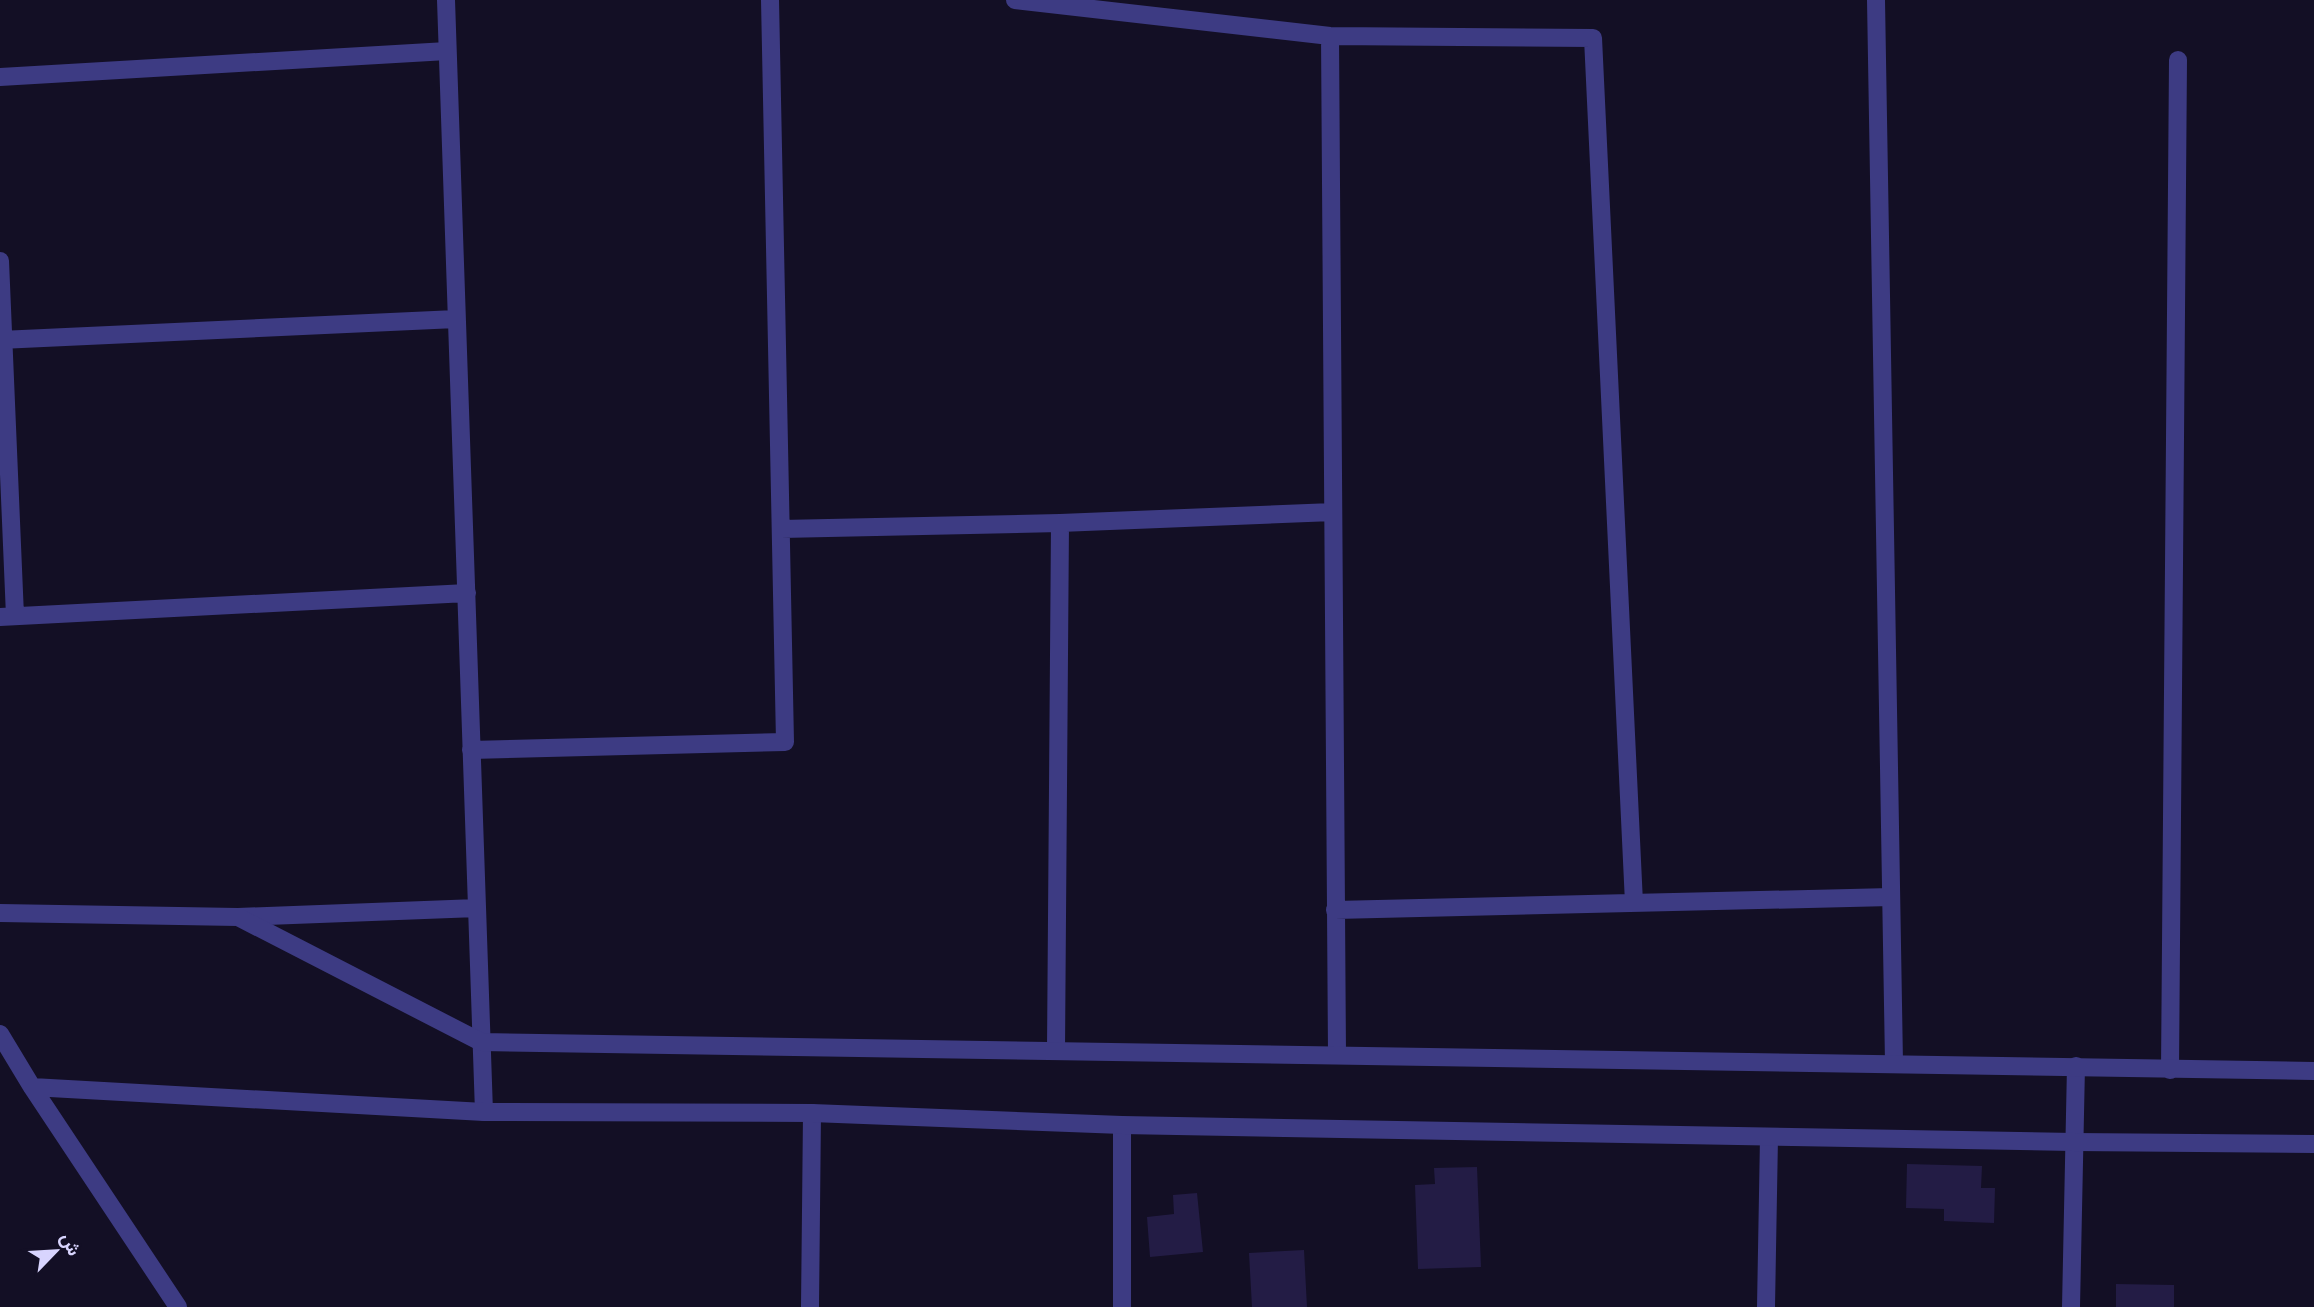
<svg xmlns="http://www.w3.org/2000/svg" width="2314" height="1307" viewBox="0 0 2314 1307" font-family="Figtree,Vazirmatn,sans-serif">
<style>
.building{fill:#231c45}
.lines{fill:none;stroke-linecap:round;stroke-linejoin:round}
.minor{stroke:#3d3b83;stroke-width:18}
.tertiary{stroke:#3d3b83;stroke-width:18}
</style>
<rect width="100%" height="100%" fill="#130f25"/>
<path class="building" d="M 1907,1164 L 1982,1166 L 1981,1188 L 1995,1188 L 1994,1223 L 1944,1221 L 1944,1209 L 1906,1208 Z
M 1477,1167 L 1481,1267 L 1418,1269 L 1415,1185 L 1435,1184 L 1434,1168 Z
M 1197,1193 L 1203,1252 L 1150,1257 L 1147,1217 L 1174,1214 L 1173,1195 Z
M 1304,1250 L 1307,1307 L 1252,1307 L 1249,1253 Z
M 2116,1284 L 2174,1285 L 2174,1307 L 2116,1307 Z"/>
<g class="lines">
<path class="minor" d="M 446,0 L 484,1112
M 1015,0 L 1330,36 L 1593,38 L 1634,903
M 1876,0 L 1894,1063
M 1330,36 L 1337,1055
M 0,77 L 447,51
M 0,261 L 15,616
M 0,340 L 456,319
M 781,529 L 1060,523 L 1333,512
M 0,617 L 467,593
M 471,750 L 785,742 L 770,0
M 1335,910 L 1891,897
M 238,917 L 477,908
M 1056,1050 L 1060,523
M 2170,1070 L 2178,60
M 810,1307 L 812,1113
M 1122,1307 L 1122,1125
M 1766,1307 L 1769,1137
M 2071,1307 L 2076,1066"/>
<path class="tertiary" d="M 0,913 L 238,917 L 481,1042 L 2314,1071
M 0,1034 L 32,1087 L 178,1307
M 32,1087 L 484,1112 L 812,1113 L 1122,1125 L 2074,1142 L 2314,1144"/>
</g>
<g transform="translate(56 1251) rotate(65)" stroke="#130f25" stroke-width="5" paint-order="stroke">
<path d="M0-5L12 26L0 18L-12 26Z" fill="#d8d4fe"/>
<text y="-10" font-size="19" font-weight="bold" text-anchor="middle" fill="#d8d4fe">ش</text>
</g>
</svg>
